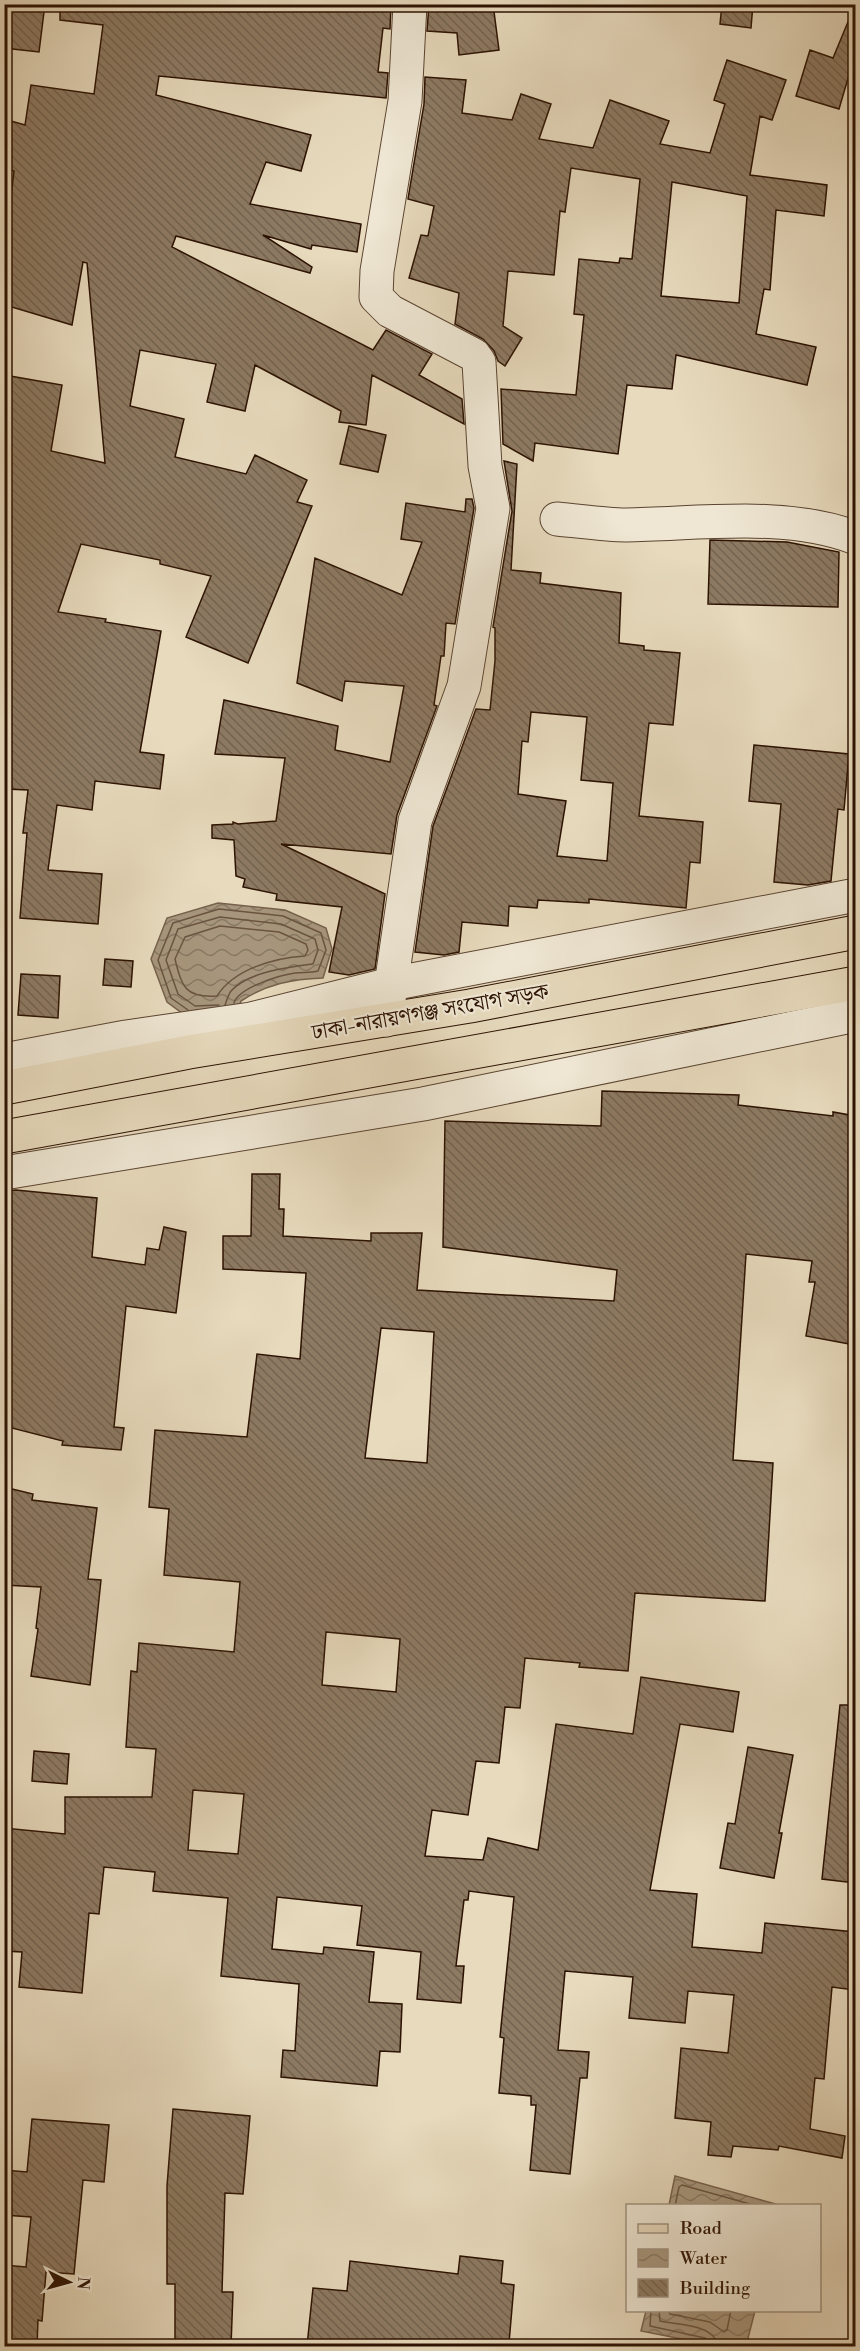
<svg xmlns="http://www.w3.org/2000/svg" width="860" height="2351" viewBox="0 0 860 2351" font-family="'Libre Bodoni','Noto Serif Bengali',serif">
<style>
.water{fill:url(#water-waves);stroke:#76614c;stroke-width:1.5}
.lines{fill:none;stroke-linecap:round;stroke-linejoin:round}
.shore{stroke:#6a5440;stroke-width:1.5}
.building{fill:url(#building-back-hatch);stroke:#2c1202;stroke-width:1.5;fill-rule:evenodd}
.minor-casing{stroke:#5b4431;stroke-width:35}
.major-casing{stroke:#2c1202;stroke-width:35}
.minor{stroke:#efe7d4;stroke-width:33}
.major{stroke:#e7dabd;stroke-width:33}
.labels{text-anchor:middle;stroke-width:4.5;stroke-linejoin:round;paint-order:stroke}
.street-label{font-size:22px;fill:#2c1202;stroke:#efe7d4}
</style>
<defs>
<pattern id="water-waves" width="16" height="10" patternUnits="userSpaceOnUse" patternTransform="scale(1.5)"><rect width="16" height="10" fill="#a7967d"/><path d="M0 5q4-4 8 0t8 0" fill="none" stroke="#887964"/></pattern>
<pattern id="building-back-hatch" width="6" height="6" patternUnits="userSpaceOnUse" patternTransform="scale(1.5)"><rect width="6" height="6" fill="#8d7a63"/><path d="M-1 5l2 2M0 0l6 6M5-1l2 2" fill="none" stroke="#73634f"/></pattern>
</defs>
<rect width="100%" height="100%" fill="#e7dabd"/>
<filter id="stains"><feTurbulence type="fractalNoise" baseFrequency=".00333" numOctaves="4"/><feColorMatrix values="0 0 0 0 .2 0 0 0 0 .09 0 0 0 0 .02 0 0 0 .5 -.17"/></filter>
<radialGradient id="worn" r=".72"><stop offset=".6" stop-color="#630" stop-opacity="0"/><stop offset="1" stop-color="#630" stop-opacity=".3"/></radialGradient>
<path class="water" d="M 218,903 L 285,910 L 326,928 L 332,949 L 323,978 C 292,979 267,984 241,1001 L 236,1019 L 190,1019 L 167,1002 L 151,959 L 167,918 Z
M 675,2176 L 779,2205 L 669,2205 Z
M 646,2311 L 646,2310 L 755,2311 L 746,2346 L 717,2346 L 641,2331 Z"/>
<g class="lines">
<path class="shore" d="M 220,926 L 279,932 L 306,944 L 308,950 L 305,956 C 274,958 234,969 217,996 C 186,998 182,988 175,959 L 185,937 Z
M 219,1005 L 195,1006 L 178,994 L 166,960 L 178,929 L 220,917 L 281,924 L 315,939 L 318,950 L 313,964 C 289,967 248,972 231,991 C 228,995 227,1000 225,1005
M 188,1010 L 171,998 L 158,960 L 173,923 L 219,909 L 283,916 L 321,933 L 326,950 L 318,971 C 311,973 303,972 295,973 C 280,975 238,988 234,1003
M 675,2206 L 679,2187 L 682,2185 L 757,2206
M 651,2310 L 650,2326 L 705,2338 L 708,2341 L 709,2346
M 659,2310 L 660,2321 C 677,2325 716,2324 717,2346
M 668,2310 L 670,2314 L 710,2322 L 724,2332 L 727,2330 L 731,2310"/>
</g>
<path class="building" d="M 4,4 L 45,4 L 39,52 L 4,48 Z
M 60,4 L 166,4 L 228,12 L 229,4 L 391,4 L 390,29 L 383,28 L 378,72 L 388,73 L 386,98 L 159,76 L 156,95 L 311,135 L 301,171 L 266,162 L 250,204 L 361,224 L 357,252 L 312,245 L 311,249 L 263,235 L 312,267 L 310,273 L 176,236 L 172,247 L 373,350 L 386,330 L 432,354 L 419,375 L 462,399 L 464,424 L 372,375 L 366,425 L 339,422 L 341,411 L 255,365 L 245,411 L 207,402 L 216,364 L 140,350 L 130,406 L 184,419 L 175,457 L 246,474 L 255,455 L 307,480 L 297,502 L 312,506 L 248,663 L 186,637 L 211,576 L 160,564 L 160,560 L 81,544 L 58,612 L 106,619 L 105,622 L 161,631 L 140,752 L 164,755 L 160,789 L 95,781 L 92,810 L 57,805 L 48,870 L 102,874 L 98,924 L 20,918 L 27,833 L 23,833 L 28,790 L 6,789 L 11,721 L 4,720 L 8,656 L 4,656 L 4,375 L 62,385 L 51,451 L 105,463 L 87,263 L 83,262 L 72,325 L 5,305 L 11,212 L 9,212 L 14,171 L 4,168 L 4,119 L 25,125 L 31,85 L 94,94 L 103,25 L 60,20 Z
M 429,4 L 493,4 L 499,50 L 459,55 L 457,33 L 427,31 Z
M 722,4 L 753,4 L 751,28 L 720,24 Z
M 855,5 L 855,78 L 849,75 L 839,109 L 796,96 L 810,50 L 833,58 Z
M 727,60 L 786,80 L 772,120 L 760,116 L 750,175 L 827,185 L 824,216 L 776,210 L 770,290 L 764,289 L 756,334 L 816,347 L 807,385 L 676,355 L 672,389 L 627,385 L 618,454 L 535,443 L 533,461 L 503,444 L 501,389 L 576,395 L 584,315 L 574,314 L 579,259 L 619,263 L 620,258 L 632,259 L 640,179 L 571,168 L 565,212 L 560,211 L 554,275 L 508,271 L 503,326 L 522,338 L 505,366 L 498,361 L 494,351 L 483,339 L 455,324 L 459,293 L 409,278 L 421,235 L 428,236 L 434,206 L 408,199 L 424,104 L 425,77 L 466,80 L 462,113 L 512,120 L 521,94 L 551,104 L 539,139 L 593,148 L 610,100 L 669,121 L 660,144 L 710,153 L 725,104 L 714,100 ZM 672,182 L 747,196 L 739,303 L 661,296 Z
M 349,426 L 386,435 L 378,472 L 340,464 Z
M 504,461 L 517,464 L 511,570 L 541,573 L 540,583 L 621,593 L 619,643 L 644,646 L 644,650 L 680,653 L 673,725 L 649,723 L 639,816 L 703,822 L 700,863 L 690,862 L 686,908 L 589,899 L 589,903 L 538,900 L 537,908 L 509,906 L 508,926 L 462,922 L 459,952 L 444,955 L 415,952 L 433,826 L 476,709 L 490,710 L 495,661 L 495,628 L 493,627 L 512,511 ZM 531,712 L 587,717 L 581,780 L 613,783 L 607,861 L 557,856 L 566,801 L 518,794 L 522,741 L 528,742 Z
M 466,499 L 472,499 L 474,508 L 455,624 L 446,623 L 444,656 L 441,656 L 434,705 L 437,706 L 397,815 L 391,854 L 281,844 L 385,894 L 375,969 L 349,975 L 329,972 L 342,907 L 276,900 L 277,894 L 243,887 L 245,879 L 236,876 L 234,840 L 212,838 L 212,825 L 233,824 L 233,822 L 238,824 L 276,821 L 285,758 L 215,754 L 224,700 L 338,726 L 335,750 L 390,762 L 404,686 L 345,681 L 342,701 L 297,683 L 315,558 L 402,595 L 422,542 L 401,539 L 406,503 L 465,512 Z
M 710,540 L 787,542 L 839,552 L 838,607 L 708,604 Z
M 754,745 L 849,754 L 844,810 L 838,809 L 831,881 L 808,885 L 774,882 L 781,804 L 749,801 Z
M 105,959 L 133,961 L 131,987 L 103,985 Z
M 21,974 L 60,976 L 58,1018 L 18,1015 Z
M 602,1091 L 739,1095 L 738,1105 L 833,1116 L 833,1112 L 855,1116 L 855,1345 L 806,1336 L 815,1282 L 809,1282 L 812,1261 L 746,1254 L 733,1460 L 773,1463 L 765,1601 L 635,1593 L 628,1671 L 579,1667 L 580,1663 L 525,1658 L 520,1708 L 505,1707 L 499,1763 L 476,1761 L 468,1815 L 432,1810 L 425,1856 L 483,1860 L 488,1838 L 538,1850 L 556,1724 L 633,1734 L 641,1677 L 739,1692 L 733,1732 L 680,1724 L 650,1890 L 697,1894 L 692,1947 L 762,1953 L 765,1923 L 855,1932 L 854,1990 L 832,1987 L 824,2079 L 815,2078 L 810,2129 L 845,2136 L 842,2158 L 779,2146 L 778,2150 L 733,2146 L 731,2157 L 708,2155 L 711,2122 L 675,2118 L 681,2048 L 728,2053 L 734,1995 L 688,1991 L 685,2023 L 629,2018 L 633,1977 L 565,1971 L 558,2050 L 589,2052 L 587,2078 L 580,2078 L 570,2174 L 530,2170 L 536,2105 L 531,2105 L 531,2096 L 499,2093 L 504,2038 L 500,2037 L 514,1897 L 469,1891 L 468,1900 L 464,1900 L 456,1966 L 464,1966 L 461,2003 L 417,1999 L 421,1952 L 357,1945 L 362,1906 L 277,1897 L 272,1949 L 323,1954 L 324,1947 L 374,1952 L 369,2002 L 402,2004 L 400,2052 L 380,2051 L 377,2086 L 281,2077 L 283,2050 L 295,2051 L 299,1984 L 221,1976 L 228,1898 L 153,1891 L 155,1872 L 104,1867 L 99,1914 L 89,1913 L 82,1993 L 19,1987 L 22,1952 L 4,1951 L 4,1828 L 65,1834 L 65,1797 L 152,1797 L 156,1749 L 126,1747 L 131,1671 L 137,1672 L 139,1643 L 234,1652 L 240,1582 L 164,1575 L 169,1509 L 149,1507 L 155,1430 L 247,1437 L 257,1354 L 300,1359 L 306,1273 L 223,1269 L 223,1236 L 251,1236 L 252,1174 L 280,1174 L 279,1209 L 284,1209 L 283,1236 L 371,1241 L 371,1233 L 422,1233 L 417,1290 L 614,1301 L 617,1270 L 443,1247 L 445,1121 L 601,1126 ZM 381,1328 L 434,1332 L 427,1463 L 365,1458 ZM 326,1632 L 400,1639 L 396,1692 L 322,1685 ZM 193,1790 L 244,1794 L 238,1854 L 188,1850 Z
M 16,1190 L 97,1198 L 92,1257 L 145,1265 L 147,1248 L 159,1250 L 164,1227 L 186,1232 L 176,1313 L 126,1306 L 114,1427 L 124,1428 L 121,1450 L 62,1445 L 63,1441 L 4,1426 L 4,1191 Z
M 4,1487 L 33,1494 L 32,1500 L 97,1508 L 88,1579 L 101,1580 L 90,1685 L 31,1676 L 38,1629 L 36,1628 L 41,1587 L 4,1585 Z
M 840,1705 L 855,1705 L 855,1883 L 822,1879 Z
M 748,1747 L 793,1755 L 779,1833 L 782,1833 L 774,1878 L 720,1868 L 728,1823 L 735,1824 Z
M 34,1751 L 69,1754 L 67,1784 L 32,1781 Z
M 173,2109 L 250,2116 L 243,2194 L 225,2193 L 222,2292 L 233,2292 L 231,2346 L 175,2346 L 175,2284 L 167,2284 L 167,2186 Z
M 32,2119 L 109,2125 L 104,2182 L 83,2180 L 74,2274 L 46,2272 L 42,2321 L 38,2320 L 37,2346 L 4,2346 L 4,2265 L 26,2267 L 31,2217 L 4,2215 L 4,2170 L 27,2172 Z
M 460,2256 L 503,2261 L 501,2283 L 514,2285 L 509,2343 L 504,2342 L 504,2346 L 307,2346 L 313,2288 L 347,2291 L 350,2261 L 458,2274 Z"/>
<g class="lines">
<g class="minor-casing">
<path id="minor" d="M 557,519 C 580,521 604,525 626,525 C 700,524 786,511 856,538
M 386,1020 L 415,821 L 464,686 L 493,508 L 485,466 L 479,362 L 474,355 L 390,311 L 376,297 L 377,271 L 405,101 L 410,4
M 4,1060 L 126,1037 L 251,1019 L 391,984 L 856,895
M 4,1173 L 423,1104 L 856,1015"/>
</g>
<g class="major-casing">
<path id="major" d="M 4,1088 L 189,1052 L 470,1006 L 856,932
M 4,1137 L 856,983"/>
</g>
<use href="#minor" class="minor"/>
<use href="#major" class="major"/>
</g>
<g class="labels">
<g class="street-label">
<text transform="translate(430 1011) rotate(-10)" y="8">ঢাকা-নারায়ণগঞ্জ সংযোগ সড়ক</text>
</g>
</g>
<rect width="860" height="2351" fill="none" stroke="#e7dabd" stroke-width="24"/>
<rect x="6" y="6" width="848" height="2339" fill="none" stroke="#2c1202" stroke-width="3"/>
<rect x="12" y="12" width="836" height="2327" fill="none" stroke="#2c1202" stroke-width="1.5"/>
<rect x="626" y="2204" width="195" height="108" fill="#efe7d4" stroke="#a19280" stroke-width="1.5"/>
<rect x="638" y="2224" width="30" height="9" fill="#e7dabd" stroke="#a19280" stroke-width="1.5"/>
<text x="680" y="2234" font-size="18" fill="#2c1202">Road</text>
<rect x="638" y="2249" width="30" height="18" fill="url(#water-waves)" stroke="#a19280" stroke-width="1.5"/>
<text x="680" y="2264" font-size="18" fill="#2c1202">Water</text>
<rect x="638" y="2279" width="30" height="18" fill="url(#building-back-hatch)" stroke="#a19280" stroke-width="1.5"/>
<text x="680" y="2294" font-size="18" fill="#2c1202">Building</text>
<g transform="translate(69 2282) rotate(95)" stroke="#efe7d4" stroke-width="4.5" paint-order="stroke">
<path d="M0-4.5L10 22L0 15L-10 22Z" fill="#2c1202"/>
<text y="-9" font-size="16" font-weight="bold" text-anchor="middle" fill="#2c1202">N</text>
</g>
<rect width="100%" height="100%" filter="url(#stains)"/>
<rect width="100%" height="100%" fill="url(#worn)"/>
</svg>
